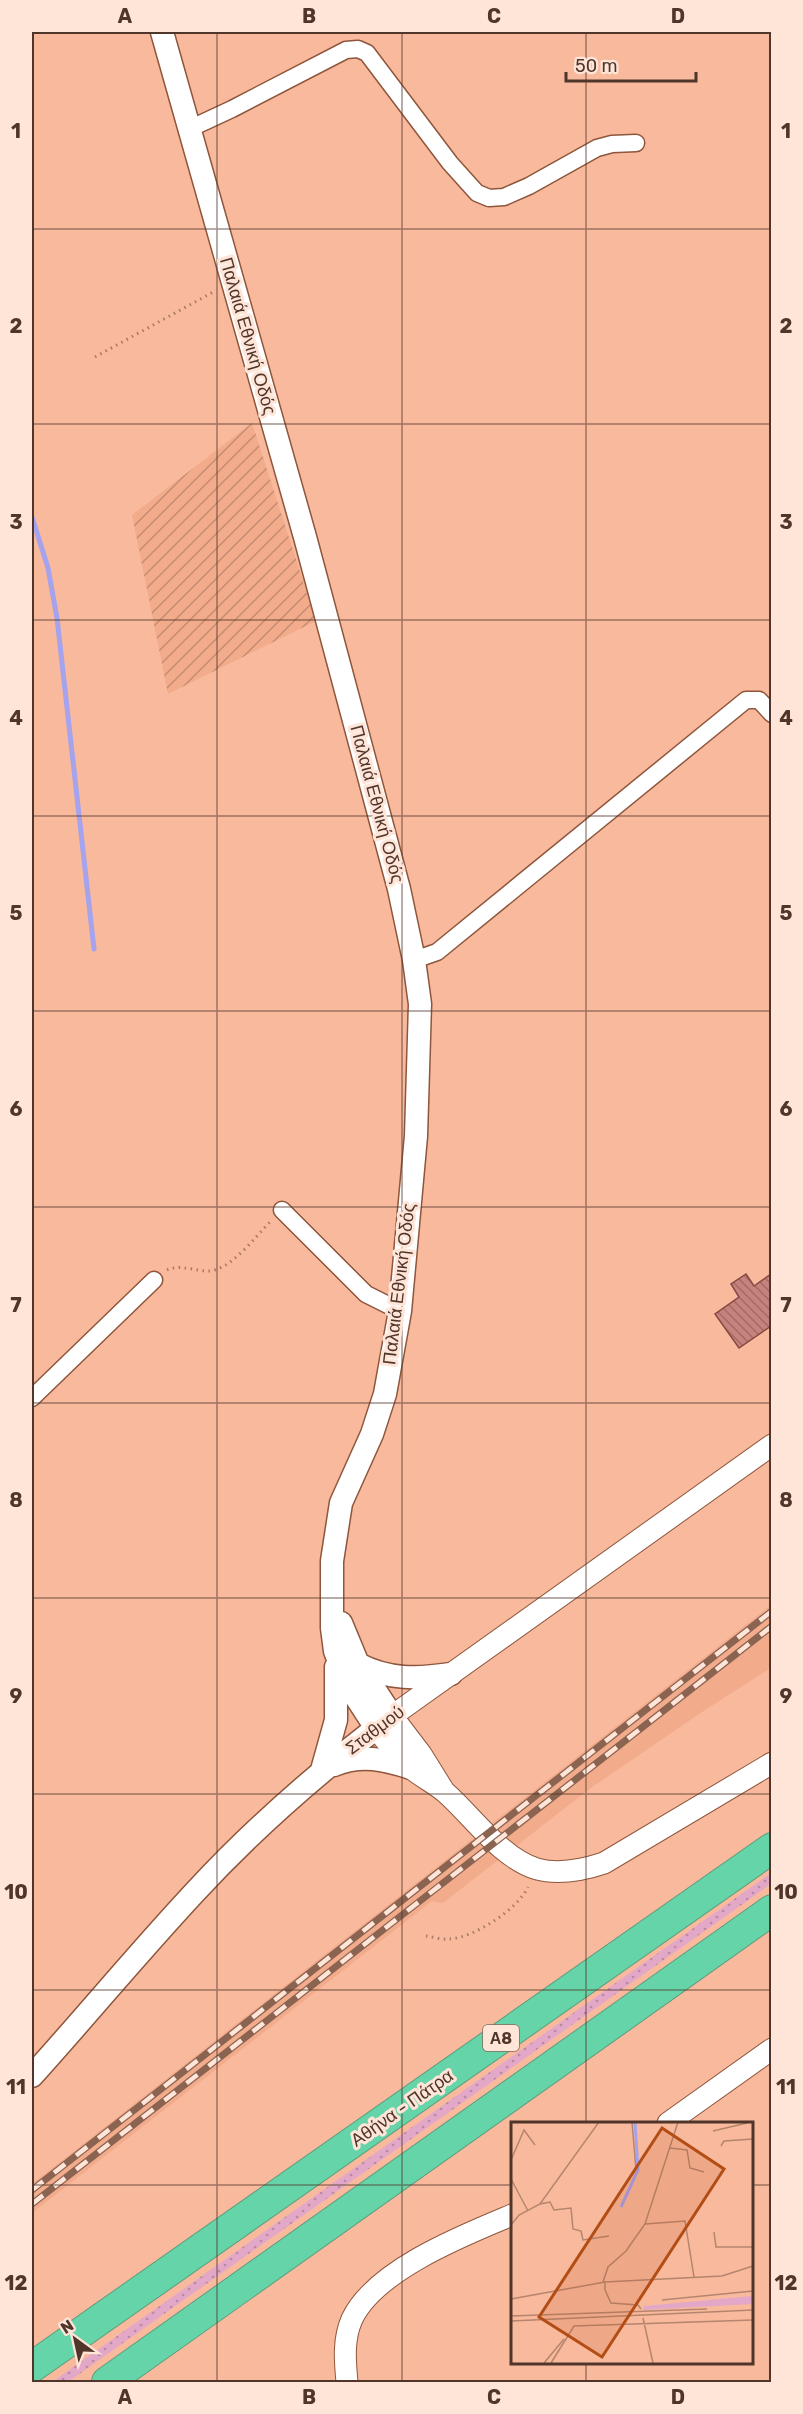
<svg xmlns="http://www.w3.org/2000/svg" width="803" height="2414" viewBox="0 0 803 2414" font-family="Rubik,sans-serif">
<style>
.built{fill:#f2ab8b}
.industrial{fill:url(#industrial-furrows)}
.grass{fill:url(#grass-dots)}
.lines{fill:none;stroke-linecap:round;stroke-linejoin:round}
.stream{stroke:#a5a2ee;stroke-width:5}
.building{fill:url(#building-back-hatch);stroke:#864843;stroke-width:1.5}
.minor-casing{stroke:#8e563c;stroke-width:19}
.tertiary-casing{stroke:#8e563c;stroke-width:23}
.secondary-casing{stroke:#8e563c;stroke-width:25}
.motorway-casing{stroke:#5e9d7d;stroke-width:32}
.path{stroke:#a87a65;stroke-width:3;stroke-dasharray:1.5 4.5;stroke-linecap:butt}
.minor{stroke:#fff;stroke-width:16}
.tertiary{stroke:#fff;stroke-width:21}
.secondary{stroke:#fff;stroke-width:22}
.motorway{stroke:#65d4a9;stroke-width:30}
.rail-casing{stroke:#8a6351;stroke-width:7}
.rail{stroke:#ffe4d8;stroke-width:4.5;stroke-dasharray:14;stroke-linecap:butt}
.grid{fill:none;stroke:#50362a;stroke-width:1.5;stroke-opacity:0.55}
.labels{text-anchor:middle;stroke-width:6;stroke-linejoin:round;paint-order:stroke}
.shield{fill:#ffe4d8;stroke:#846a5e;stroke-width:1.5}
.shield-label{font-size:16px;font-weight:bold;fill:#50362a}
.street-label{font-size:18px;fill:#50362a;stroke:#ffe4d8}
.inset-river{fill:none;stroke:#a5a2ee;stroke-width:3}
.inset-road{fill:none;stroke:#b5856e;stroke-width:1.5}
.view{fill:#b34d16;fill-opacity:0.15;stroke:#b34d16;stroke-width:3}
.inset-edge{fill:none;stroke:#50362a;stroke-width:3}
.neatline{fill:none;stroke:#50362a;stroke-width:2}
.grid-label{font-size:20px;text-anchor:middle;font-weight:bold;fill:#50362a}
</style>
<defs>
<pattern id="industrial-furrows" width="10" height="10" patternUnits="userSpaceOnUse" patternTransform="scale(1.5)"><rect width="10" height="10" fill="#f2ab8b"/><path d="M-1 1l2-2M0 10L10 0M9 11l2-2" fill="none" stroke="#c68c72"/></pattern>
<pattern id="grass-dots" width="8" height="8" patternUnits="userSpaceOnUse" patternTransform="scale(1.5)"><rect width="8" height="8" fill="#e3a8c8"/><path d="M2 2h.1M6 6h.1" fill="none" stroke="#ba8aa3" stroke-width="1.8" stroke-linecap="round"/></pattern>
<pattern id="building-back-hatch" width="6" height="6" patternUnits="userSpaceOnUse" patternTransform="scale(1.5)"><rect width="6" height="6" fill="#c6827c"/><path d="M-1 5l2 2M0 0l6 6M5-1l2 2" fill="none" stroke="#a36b66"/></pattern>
</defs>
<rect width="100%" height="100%" fill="#f9b99c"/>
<path class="built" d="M 771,1605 L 771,1668 L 702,1712 L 588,1790 L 443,1903 L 432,1901 L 32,2213 L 32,2184 Z"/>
<path class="industrial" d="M 252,423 L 316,621 L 168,694 L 132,515 Z"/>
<path class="grass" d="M 771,1873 L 771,1884 L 68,2382 L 52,2382 Z"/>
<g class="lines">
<path class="stream" d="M 32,517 L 48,568 L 57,618 L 94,949"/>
</g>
<path class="building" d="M 746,1274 L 754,1286 L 771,1274 L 771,1326 L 739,1348 L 715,1314 L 739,1297 L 731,1284 Z"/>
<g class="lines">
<g class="minor-casing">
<path id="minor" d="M 189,129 L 232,109 L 346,50 L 358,49 L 367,53 L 450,163 L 477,193 L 489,198 L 504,197 L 529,186 L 597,148 L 612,144 L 636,143
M 414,960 L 437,952 L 746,700 L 759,700 L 772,714
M 282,1210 L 366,1294 L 400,1311
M 32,1398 L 154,1280"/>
</g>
<g class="tertiary-casing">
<path id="tertiary" d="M 376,1728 C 387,1742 398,1758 412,1769 C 423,1778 436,1784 446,1793 C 472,1816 502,1859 537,1869 C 559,1875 583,1870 604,1863 L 772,1763
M 444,1791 L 421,1754 L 392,1716 L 772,1445
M 668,2123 L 772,2049
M 347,2382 C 345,2361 343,2339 352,2319 C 375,2270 464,2235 512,2215"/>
</g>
<g class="secondary-casing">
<path id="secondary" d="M 162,32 L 305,537 L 399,889 L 414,960 L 420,1004 L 416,1136 L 400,1311 L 385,1394 L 372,1434 L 341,1503 L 332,1561 L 332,1628 L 335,1651 L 348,1685 L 376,1728
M 358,1664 C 389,1680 417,1679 451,1674
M 334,1765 C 361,1754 384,1759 411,1768
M 322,1770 L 336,1720 L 336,1667
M 32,2076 C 87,2015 139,1952 195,1892 C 255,1827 322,1769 392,1716 L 358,1664 L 341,1623"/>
</g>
<g class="motorway-casing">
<path id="motorway" d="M 32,2367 L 772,1848
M 107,2382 L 772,1910"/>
</g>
<path class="path" d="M 95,357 L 215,291
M 167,1270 C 180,1264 194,1271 208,1271 C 230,1271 255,1237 270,1222
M 426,1936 C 433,1937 442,1940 449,1939 C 474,1938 518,1909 528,1887"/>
<use href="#minor" class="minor"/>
<use href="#tertiary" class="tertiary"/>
<use href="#secondary" class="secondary"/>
<use href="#motorway" class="motorway"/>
<g class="rail-casing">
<path id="rail" d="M 32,2190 L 772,1611
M 32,2204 L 772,1626"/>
</g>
<use href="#rail" class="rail"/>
</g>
<path class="grid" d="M 217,32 L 217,2382M 402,32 L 402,2382M 586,32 L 586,2123M 32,229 L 772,229M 32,424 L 772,424M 32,620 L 772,620M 32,816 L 772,816M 32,1011 L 772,1011M 32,1207 L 772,1207M 32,1403 L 772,1403M 32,1598 L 772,1598M 32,1794 L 772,1794M 32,1990 L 772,1990M 32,2185 L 512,2185M 750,2185 L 772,2185M 586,2362 L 586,2382"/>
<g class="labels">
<rect class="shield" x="483" y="2025" width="36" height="26" rx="4.5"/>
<g class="shield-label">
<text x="501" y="2044">Α8</text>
</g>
<g class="street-label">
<text transform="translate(248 336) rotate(74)" y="6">Παλαιά Εθνική Οδός</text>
<text transform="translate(377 804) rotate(75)" y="6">Παλαιά Εθνική Οδός</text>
<text transform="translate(399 1284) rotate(-83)" y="6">Παλαιά Εθνική Οδός</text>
<text transform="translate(375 1730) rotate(-37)" y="6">Σταθμού</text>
<text transform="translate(402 2108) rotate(-35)" y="6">Αθήνα - Πάτρα</text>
</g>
</g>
<g transform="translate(511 2122)">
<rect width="242" height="242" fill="#f9b99c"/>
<path d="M 241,174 L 241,182 L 132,188 L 133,184 Z" fill="#e3a8c8"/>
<path class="inset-river" d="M 110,85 L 127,48 L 124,0"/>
<path class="inset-road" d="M 121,0 L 125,48M 202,9 L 236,1M 210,24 L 213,19 L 242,17M 159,26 L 176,28 L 179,46 L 193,50M 0,38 L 13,8 L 24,23M 0,57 L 17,89M 29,82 L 39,80 L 43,88 L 60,86 L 62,107 L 70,109 L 72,118 L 98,114M 134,102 L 174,99 L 183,155M 0,103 L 8,93 L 29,82 L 88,0M 203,110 L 205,125 L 242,125M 92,160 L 97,145 L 115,129 L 134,102 L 167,0M 94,168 L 94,160 L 211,154 L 242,144M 94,168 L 100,181 L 127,183 L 130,187M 0,177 L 94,160M 151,178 L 242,169M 0,194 L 196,187M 132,196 L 142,241M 0,199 L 242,188M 33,241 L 53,217M 40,241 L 63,204 L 242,198"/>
<path class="view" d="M 151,6 L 213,47 L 91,235 L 28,195 Z"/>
<rect width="242" height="242" class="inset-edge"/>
</g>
<rect width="803" height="2414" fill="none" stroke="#ffe4d8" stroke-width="66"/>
<g transform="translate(75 2339) rotate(327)" stroke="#ffe4d8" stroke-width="4.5" paint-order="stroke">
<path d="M0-4.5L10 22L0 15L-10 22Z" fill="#50362a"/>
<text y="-9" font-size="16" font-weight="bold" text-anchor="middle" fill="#50362a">N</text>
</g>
<path d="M566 72v9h130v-9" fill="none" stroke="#50362a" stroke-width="3"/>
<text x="575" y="72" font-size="18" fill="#50362a" stroke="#ffe4d8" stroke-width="4.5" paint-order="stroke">50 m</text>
<rect x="33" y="33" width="737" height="2348" class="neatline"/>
<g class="grid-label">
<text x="125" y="23">A</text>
<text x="309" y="23">B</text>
<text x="494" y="23">C</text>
<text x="678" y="23">D</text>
<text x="16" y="138">1</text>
<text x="786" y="138">1</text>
<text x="16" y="333">2</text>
<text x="786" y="333">2</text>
<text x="16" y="529">3</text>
<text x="786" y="529">3</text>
<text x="16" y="725">4</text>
<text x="786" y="725">4</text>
<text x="16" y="920">5</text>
<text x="786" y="920">5</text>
<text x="16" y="1116">6</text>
<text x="786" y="1116">6</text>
<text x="16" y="1312">7</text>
<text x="786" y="1312">7</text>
<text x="16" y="1507">8</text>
<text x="786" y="1507">8</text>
<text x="16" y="1703">9</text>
<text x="786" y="1703">9</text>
<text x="16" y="1899">10</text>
<text x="786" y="1899">10</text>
<text x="16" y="2094">11</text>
<text x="786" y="2094">11</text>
<text x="16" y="2290">12</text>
<text x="786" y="2290">12</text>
<text x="125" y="2404">A</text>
<text x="309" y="2404">B</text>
<text x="494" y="2404">C</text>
<text x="678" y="2404">D</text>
</g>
</svg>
